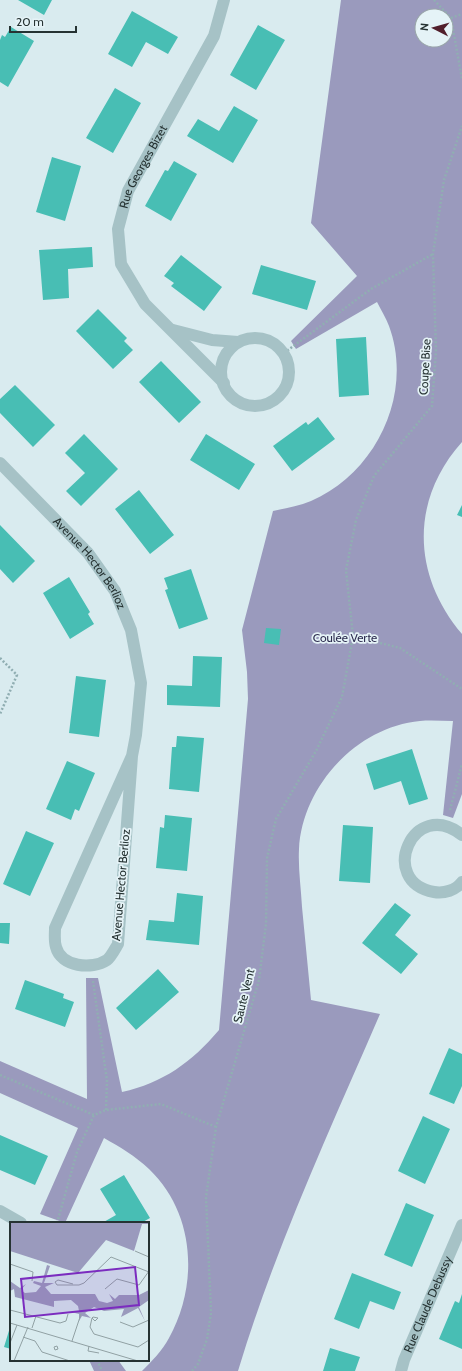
<svg xmlns="http://www.w3.org/2000/svg" width="462" height="1371" viewBox="0 0 462 1371" font-family="Cabin,sans-serif">
<style>
.green{fill:#9a9abd;fill-rule:evenodd}
.building{fill:#48beb4}
.lines{fill:none;stroke-linecap:round;stroke-linejoin:round}
.path{stroke:#90aeb2;stroke-width:2.5;stroke-dasharray:2 2;stroke-linecap:butt}
.street{stroke:#a6c2c6;stroke-width:12}
.labels{text-anchor:middle;stroke-width:3.5;stroke-linejoin:round;paint-order:stroke}
.street-label{font-size:12px;fill:#263333;stroke:#e5f3f7}
.park-label{font-size:12px;fill:#2d2c4f;stroke:#e5f3f7}
.inset-road{fill:none;stroke:#91a1a4;stroke-width:1}
.view{fill:#7b2cbf;fill-opacity:0.15;stroke:#7b2cbf;stroke-width:2}
.inset-edge{fill:none;stroke:#263333;stroke-width:2}
</style>
<rect width="100%" height="100%" fill="#d9ebef"/>
<path class="green" d="M 341,0 L 462,0 L 462,442 C 410,500 412,575 462,634 L 462,794 L 453,818 L 443,815 L 453,721 C 442,721 431,720 420,721 C 356,727 302,787 299,849 C 298,868 301,888 302,907 C 305,938 308,969 311,1000 L 380,1014 C 329,1132 275,1248 238,1371 L 142,1371 C 152,1361 162,1351 169,1338 C 199,1284 195,1213 149,1169 C 135,1156 120,1147 104,1138 L 65,1223 L 40,1214 L 78,1128 L 0,1093 L 0,1061 L 87,1099 L 86,978 L 98,978 L 122,1092 C 163,1083 192,1062 219,1030 L 248,699 L 247,672 L 242,630 L 273,511 C 286,508 299,506 311,501 C 376,473 414,394 389,326 C 386,318 381,310 377,302 L 296,349 L 291,341 L 357,276 L 311,223 ZM 422,16 L 446,16 L 446,40 L 422,40 Z
M 89,1360 L 118,1360 L 126,1371 L 94,1371 Z"/>
<path class="building" d="M 18,0 L 52,0 L 44,15 Z
M 132,11 L 178,37 L 168,54 L 146,42 L 132,67 L 108,54 Z
M 258,25 L 285,40 L 256,90 L 230,75 Z
M 11,27 L 34,41 L 8,87 L 0,82 L 0,40 L 2,35 L 5,37 Z
M 115,88 L 141,103 L 113,153 L 86,138 Z
M 234,106 L 258,120 L 233,163 L 187,136 L 198,119 L 219,131 Z
M 52,157 L 81,166 L 65,221 L 36,212 Z
M 174,161 L 197,174 L 171,221 L 145,206 L 165,170 L 168,171 Z
M 92,247 L 93,267 L 68,269 L 69,298 L 43,300 L 39,250 Z
M 181,255 L 222,287 L 204,311 L 171,286 L 174,283 L 164,276 Z
M 261,265 L 316,281 L 307,310 L 252,294 Z
M 98,309 L 127,338 L 124,341 L 133,350 L 113,369 L 76,331 Z
M 366,337 L 369,395 L 339,397 L 336,339 Z
M 161,361 L 201,402 L 179,423 L 139,382 Z
M 15,385 L 55,425 L 33,447 L 0,413 L 0,399 Z
M 318,417 L 335,439 L 292,471 L 273,446 L 306,422 L 308,425 Z
M 84,434 L 118,469 L 81,506 L 66,491 L 85,473 L 65,453 Z
M 206,434 L 255,464 L 239,490 L 190,460 Z
M 139,490 L 174,535 L 150,554 L 115,509 Z
M 462,505 L 462,517 L 457,515 Z
M 0,525 L 35,561 L 13,583 L 0,569 Z
M 191,569 L 208,619 L 179,629 L 165,590 L 168,589 L 164,578 Z
M 69,577 L 90,612 L 88,614 L 94,624 L 70,639 L 43,593 Z
M 266,628 L 281,629 L 279,645 L 264,643 Z
M 193,656 L 222,657 L 220,707 L 167,705 L 167,685 L 192,686 Z
M 76,676 L 106,680 L 99,737 L 69,733 Z
M 177,736 L 204,738 L 199,792 L 169,789 L 172,747 L 176,747 Z
M 412,749 L 428,799 L 409,805 L 401,781 L 374,790 L 366,764 Z
M 67,761 L 95,773 L 79,811 L 75,809 L 71,820 L 46,809 Z
M 165,815 L 192,818 L 187,871 L 156,868 L 160,827 L 164,828 Z
M 343,825 L 373,827 L 370,883 L 339,881 Z
M 26,831 L 54,843 L 30,896 L 3,884 Z
M 177,893 L 203,896 L 199,945 L 146,940 L 149,920 L 174,922 Z
M 395,903 L 411,915 L 395,935 L 418,954 L 401,974 L 362,943 Z
M 0,923 L 10,923 L 9,944 L 0,943 Z
M 158,969 L 179,992 L 136,1030 L 116,1008 Z
M 25,980 L 64,994 L 63,998 L 74,1002 L 65,1027 L 15,1009 Z
M 449,1048 L 462,1054 L 462,1086 L 454,1104 L 429,1094 Z
M 423,1116 L 450,1129 L 425,1184 L 398,1171 Z
M 0,1135 L 48,1156 L 35,1185 L 0,1170 Z
M 124,1175 L 150,1218 L 141,1223 L 102,1223 L 116,1215 L 100,1189 Z
M 406,1203 L 434,1215 L 412,1267 L 384,1255 Z
M 352,1273 L 401,1292 L 394,1310 L 370,1301 L 359,1329 L 334,1319 Z
M 462,1294 L 462,1349 L 439,1339 L 455,1301 L 459,1303 Z
M 11,1324 L 11,1349 L 4,1347 Z
M 330,1348 L 360,1357 L 355,1371 L 323,1371 Z"/>
<g class="lines">
<path class="path" d="M 434,0 L 451,18 L 462,79
M 451,18 L 462,14
M 284,353 L 371,289 L 433,254
M 353,636 L 400,648 L 462,689
M 0,658 L 17,675 L 0,714
M 450,810 L 462,764
M 93,981 L 107,1081 L 106,1110
M 0,1075 L 94,1115 L 106,1110 L 161,1104 L 216,1127
M 57,1223 L 77,1152 L 94,1115
M 97,1360 L 102,1371
M 192,1371 L 198,1364 L 207,1339 L 211,1313 L 206,1197 L 216,1127 L 259,980 L 266,924 L 267,858 L 276,819 L 316,751 L 342,697 L 353,636 L 346,570 L 356,520 L 374,476 L 432,406 L 436,351 L 433,254 L 444,180 L 462,126"/>
<g class="street">
<path d="M 173,330 L 212,340 L 238,342"/>
<circle cx="255" cy="372" r="34"/>
<path id="s1" d="M 224,383 L 145,304 L 121,264 L 118,229 L 128,191 L 214,36 L 224,0"/>
<path id="s2" d="M 0,463 L 88,553 L 115,591 L 131,630 L 141,683 L 136,735 L 132,756 L 118,944 C 115,949 111,957 107,960 C 92,970 61,967 56,947 C 54,941 55,934 55,928 L 132,756"/>
<path d="M 462,835 C 413,796 377,882 434,892 C 444,894 456,890 462,882"/>
<path d="M 0,1211 L 21,1223"/>
<path id="s3" d="M 401,1371 L 404,1360 L 462,1225"/>
</g>
</g>
<g class="labels">
<g class="street-label">
<text dy="4" stroke="none"><textPath href="#s1" startOffset="261">Rue Georges Bizet</textPath></text>
<text transform="translate(425 367) rotate(-87)" y="4">Coupe Bise</text>
<text dy="4" stroke="none"><textPath href="#s2" startOffset="135">Avenue Hector Berlioz</textPath></text>
<text transform="translate(121 885) rotate(-85)" y="4">Avenue Hector Berlioz</text>
<text transform="translate(244 996) rotate(-76)" y="4">Saute Vent</text>
<text dy="4" stroke="none"><textPath href="#s3" startOffset="72">Rue Claude Debussy</textPath></text>
</g>
<g class="park-label">
<text x="345" y="642">Coulée Verte</text>
</g>
</g>
<g transform="translate(10 1222)">
<rect width="139" height="139" fill="#d9ebef"/>
<path d="M 0,0 L 139,0 L 139,2 L 132,2 L 124,29 L 96,18 L 68,51 L 0,29 ZM 37,43 L 40,44 L 34,61 L 44,61 L 35,65 L 41,72 L 85,72 L 89,79 L 97,81 L 103,79 L 99,72 L 105,77 L 109,73 L 129,73 L 139,68 L 139,78 L 129,85 L 135,99 L 128,86 L 111,95 L 114,87 L 94,89 L 84,85 L 75,91 L 81,96 L 72,94 L 69,99 L 69,92 L 61,90 L 69,89 L 68,84 L 61,78 L 44,79 L 44,85 L 5,75 L 4,67 L 0,69 L 0,59 L 10,66 L 16,62 L 11,68 L 15,71 L 26,70 L 31,64 L 23,61 L 24,59 L 32,61 Z" fill="#9a9abd"/>
<path class="inset-road" d="M 125,29 L 139,35M 0,42 L 23,50 L 22,59M 63,62 L 48,58 L 45,60 L 47,63 L 69,63 L 74,61 L 101,35 L 139,50M 95,67 L 107,57 L 129,63 L 139,49M 0,88 L 50,101 L 56,99 L 58,92M 82,96 L 85,99 L 88,96 L 83,95 L 82,96 L 80,105 L 84,112 L 128,125 L 139,118M 110,100 L 123,105 L 139,98M 0,101 L 128,139M 22,106 L 26,94M 13,115 L 25,119 L 32,130 L 60,139M 62,119 L 71,92M 0,121 L 7,103M 47,124 L 48,127 L 45,128 L 44,125 ZM 79,124 L 78,129 L 89,131M 4,139 L 18,105"/>
<path class="view" d="M 125,45 L 129,83 L 15,95 L 11,57 Z"/>
<rect width="139" height="139" class="inset-edge"/>
</g>
<g transform="translate(434 28) rotate(276)"><circle r="19" fill="#e5f3f7" stroke="#99a6a9"/>
<path d="M0-3L7 15L0 10L-7 15Z" fill="#511f2c"/>
<text y="-6" font-size="11" font-weight="bold" text-anchor="middle" fill="#263333">N</text>
</g>
<path d="M10 26v6h66v-6" fill="none" stroke="#263333" stroke-width="2"/>
<text x="16" y="26" font-size="12" fill="#263333" stroke="#e5f3f7" stroke-width="3" paint-order="stroke">20 m</text>
</svg>
